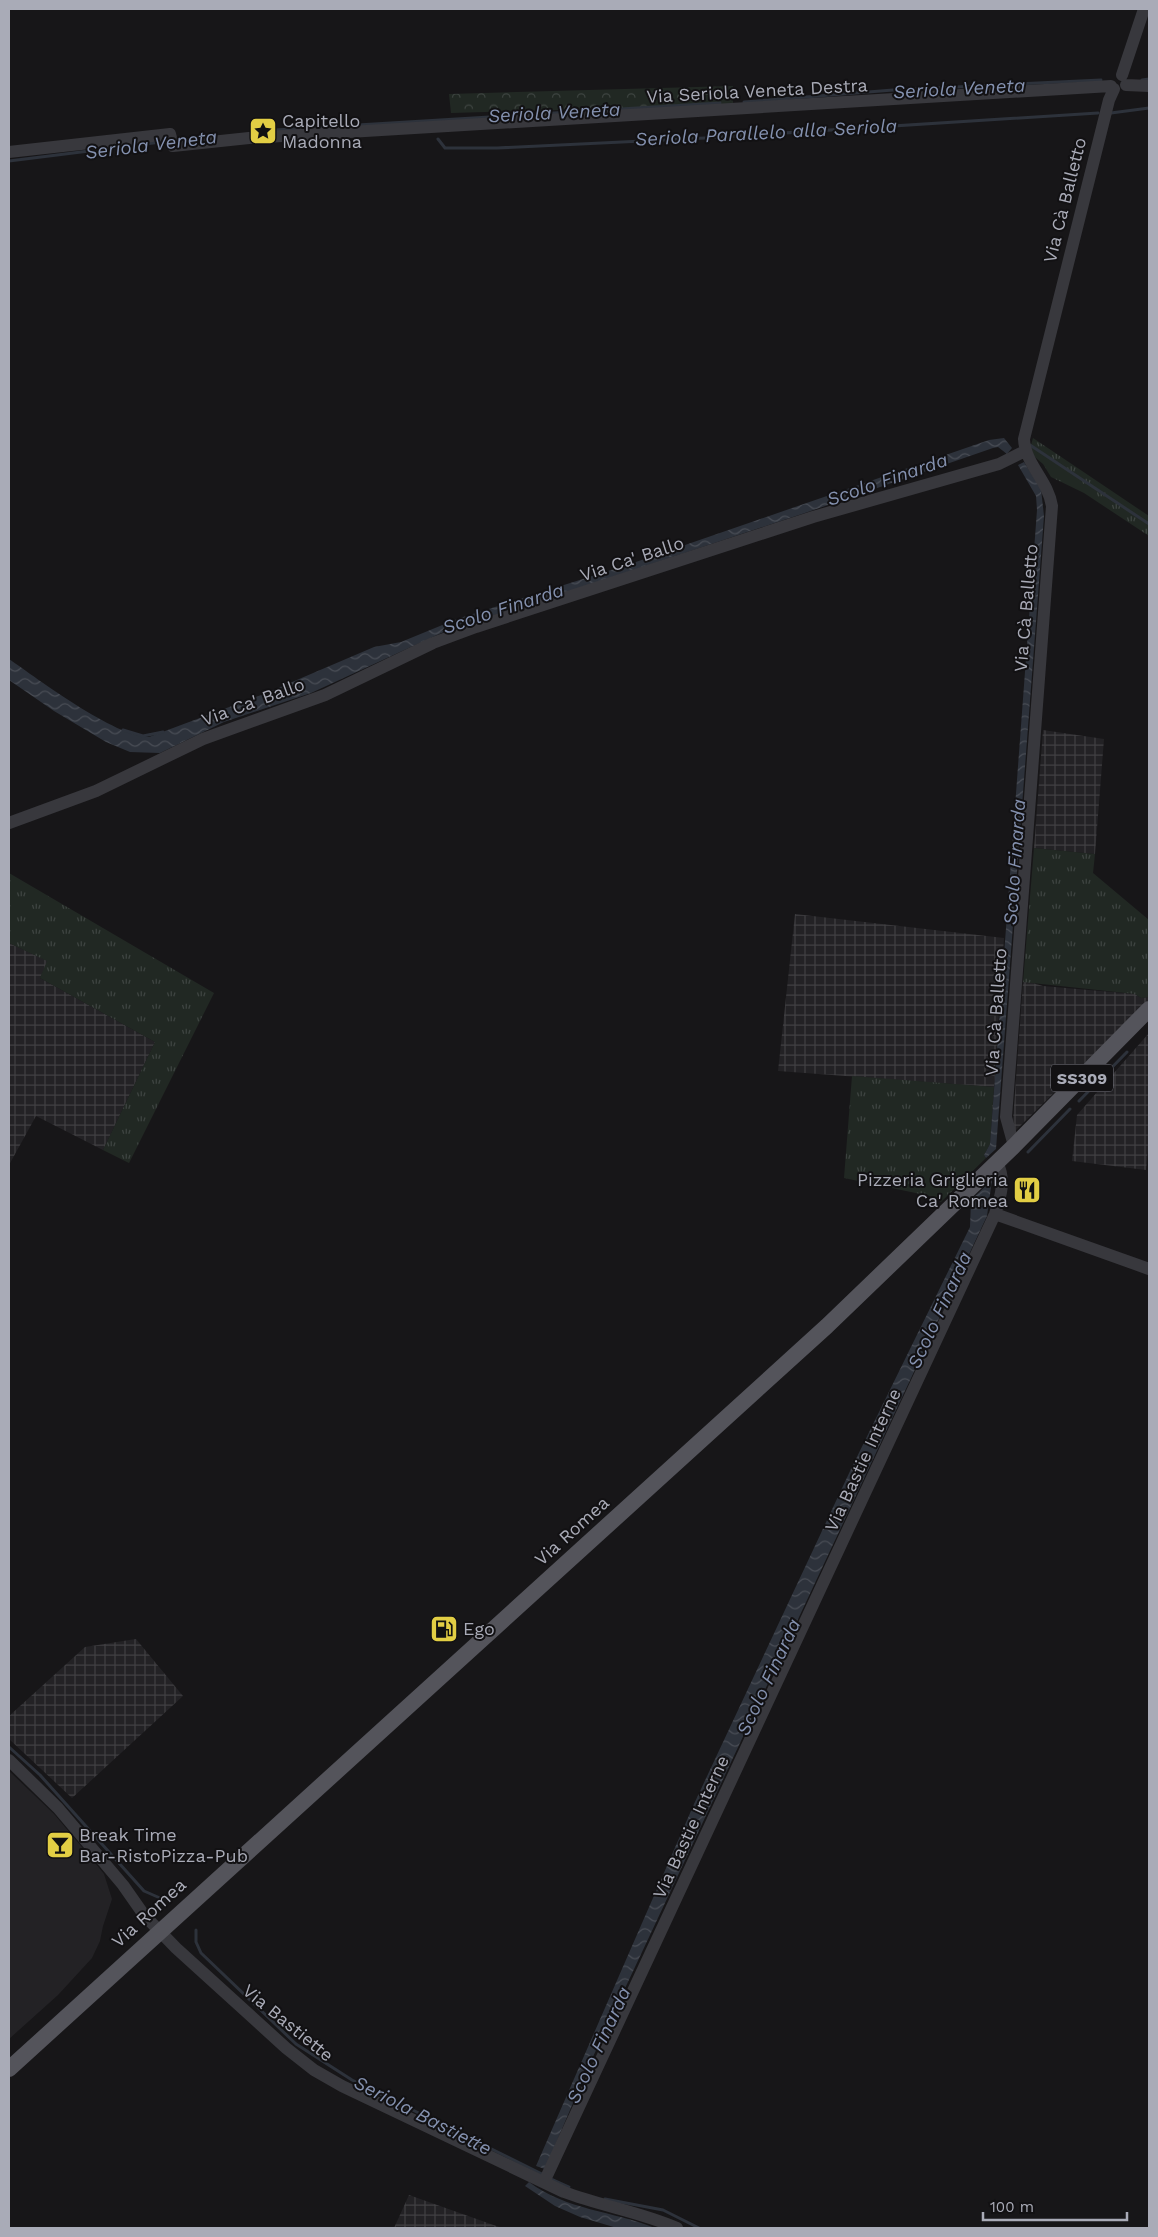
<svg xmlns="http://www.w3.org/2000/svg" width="1158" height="2237" viewBox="0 0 1158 2237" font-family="'Work Sans',sans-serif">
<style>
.built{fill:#232225}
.industrial{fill:url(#industrial-grid)}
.grass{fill:url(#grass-tufts)}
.forest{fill:url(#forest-crowns)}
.water{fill:url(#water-waves)}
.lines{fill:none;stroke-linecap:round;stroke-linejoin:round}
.stream{stroke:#2d323b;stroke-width:3}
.minor{stroke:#38383d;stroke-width:12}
.major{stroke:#54545b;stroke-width:16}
.labels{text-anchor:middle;stroke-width:4;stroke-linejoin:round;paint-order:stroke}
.shield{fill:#121113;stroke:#7c7d86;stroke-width:1}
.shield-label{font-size:16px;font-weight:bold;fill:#a9abb7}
.street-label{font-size:18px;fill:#a9abb7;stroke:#121113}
.poi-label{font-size:18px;fill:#a9abb7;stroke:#121113;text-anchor:start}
.water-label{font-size:19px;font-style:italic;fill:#8491af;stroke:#121113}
</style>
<defs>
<pattern id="industrial-grid" width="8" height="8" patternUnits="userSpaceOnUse" patternTransform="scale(1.25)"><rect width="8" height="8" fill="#232225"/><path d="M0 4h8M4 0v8" fill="none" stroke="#403f42"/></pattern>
<pattern id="grass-tufts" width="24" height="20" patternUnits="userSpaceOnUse" patternTransform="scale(1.25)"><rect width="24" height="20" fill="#212823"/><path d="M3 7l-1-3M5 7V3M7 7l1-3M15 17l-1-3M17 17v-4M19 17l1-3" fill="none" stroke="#3e4441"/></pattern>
<pattern id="forest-crowns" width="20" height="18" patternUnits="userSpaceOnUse" patternTransform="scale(1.25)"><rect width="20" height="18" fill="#212823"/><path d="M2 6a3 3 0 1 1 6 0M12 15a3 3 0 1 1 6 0" fill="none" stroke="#3e4441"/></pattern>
<pattern id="water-waves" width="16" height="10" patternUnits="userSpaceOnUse" patternTransform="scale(1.25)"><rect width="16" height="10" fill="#2d323b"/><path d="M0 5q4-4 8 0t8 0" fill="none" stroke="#494d55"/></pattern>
</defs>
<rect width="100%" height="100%" fill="#171618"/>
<path class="built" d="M 9,1771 L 54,1814 L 91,1858 L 104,1874 L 112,1899 L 103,1926 L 100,1941 L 92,1958 L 58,1995 L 9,2039 Z"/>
<path class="industrial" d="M 1043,730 L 1104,739 L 1095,854 L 1034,848 Z
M 795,914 L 1004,938 L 994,1087 L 778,1071 Z
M 9,943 L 48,961 L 40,978 L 155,1042 L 103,1150 L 36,1116 L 9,1165 Z
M 1026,981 L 1043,986 L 1135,994 L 1141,998 L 1149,997 L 1149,1000 L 1012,1134 L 1023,982 Z
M 1149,1033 L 1149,1140 L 1146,1170 L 1072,1161 L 1077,1115 Z
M 136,1639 L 183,1696 L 72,1798 L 9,1739 L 9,1716 L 85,1647 Z
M 409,2195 L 502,2228 L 394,2228 Z"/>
<path class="grass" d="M 1033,438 L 1149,516 L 1149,536 L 1084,493 L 1051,477 L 1043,464 L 1029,452 Z
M 1034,848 L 1095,854 L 1093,873 L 1149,920 L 1149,997 L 1141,998 L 1135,994 L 1023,982 Z
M 9,873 L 214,993 L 129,1163 L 103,1150 L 155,1042 L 40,978 L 47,961 L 9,943 Z
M 852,1076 L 994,1087 L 990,1144 L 984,1155 L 986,1158 L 941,1202 L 930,1196 L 844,1178 Z"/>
<path class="forest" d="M 733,86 L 733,105 L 451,113 L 449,94 Z"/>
<path class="water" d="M 1004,438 L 1012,448 L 1007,454 L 998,447 L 993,448 L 802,514 L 516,609 L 461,624 L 311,693 L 224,722 L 160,753 L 130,752 L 106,742 L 54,711 L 9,680 L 9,659 C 38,679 115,737 149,737 L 264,694 L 374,647 L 401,642 L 457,619 L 630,564 L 989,440 Z
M 1024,462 L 1041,489 L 1044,516 L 996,1149 L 986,1158 L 984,1155 L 990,1144 L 1037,510 L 1036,496 L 1018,465 Z
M 992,1180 L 987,1216 L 590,2063 L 545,2169 L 536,2166 L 694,1804 L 851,1469 L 970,1227 L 971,1200 Z
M 529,2182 C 566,2210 613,2211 655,2228 L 617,2228 L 580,2217 L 555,2206 L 525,2186 Z"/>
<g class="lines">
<path class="stream" d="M 1142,80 L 1149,79
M 744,102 L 893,90 L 1101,80
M 1111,113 L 1149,108
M 275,130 L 720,103
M 438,139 L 445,148 L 497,148 L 705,138 L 1098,113
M 9,161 L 169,141
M 1030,445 L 1149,524
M 123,730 L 143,736 L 163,732
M 1079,1101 L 1127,1052
M 1028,1152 L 1070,1109
M 9,1747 L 40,1775 L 144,1891 L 160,1898
M 196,1930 L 196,1942 L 201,1953 L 296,2044 L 352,2080 L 544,2175
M 549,2178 L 569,2187
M 605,2199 L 663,2210 L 699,2228"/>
<path class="minor" d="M 1122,75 L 1144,9
M 1126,85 L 1149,86
M 9,152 L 170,134 L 173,146 L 249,138 L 1111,86
M 9,823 L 96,791 L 203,739 L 325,695 L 433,643 L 476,627 L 813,517 L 999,464 L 1025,451
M 1014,1146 L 1006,1117 L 1052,506 C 1048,480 1025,464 1024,439 L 1109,100 L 1114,89
M 995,1214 L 1149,1269
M 9,1760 L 58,1808 L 123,1885 L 144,1915 L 176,1948 L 286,2048 L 314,2070 L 342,2086 L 564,2192 C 601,2206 641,2212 677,2228
M 544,2182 L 995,1214 C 1001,1196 1006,1180 997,1162"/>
<path class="major" d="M 9,2069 L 827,1326 L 1014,1146 L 1149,1009"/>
</g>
<defs>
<g id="sight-square" transform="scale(1.4375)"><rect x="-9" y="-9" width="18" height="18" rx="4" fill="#e2ce44" stroke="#121113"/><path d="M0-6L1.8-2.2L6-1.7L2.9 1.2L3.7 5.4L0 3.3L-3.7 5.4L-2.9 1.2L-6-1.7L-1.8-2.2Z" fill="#111"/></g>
<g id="restaurant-square" transform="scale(1.4375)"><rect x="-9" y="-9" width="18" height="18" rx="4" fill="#e2ce44" stroke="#121113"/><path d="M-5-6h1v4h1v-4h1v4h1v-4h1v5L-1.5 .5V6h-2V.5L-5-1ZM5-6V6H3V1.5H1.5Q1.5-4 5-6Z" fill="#111"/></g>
<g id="fuel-square" transform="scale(1.4375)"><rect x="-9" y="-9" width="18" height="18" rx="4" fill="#e2ce44" stroke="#121113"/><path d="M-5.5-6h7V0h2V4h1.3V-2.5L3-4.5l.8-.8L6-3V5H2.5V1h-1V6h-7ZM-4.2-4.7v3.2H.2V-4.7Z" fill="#111"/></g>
<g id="bar-square" transform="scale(1.4375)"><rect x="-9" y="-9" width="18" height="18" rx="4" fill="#e2ce44" stroke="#121113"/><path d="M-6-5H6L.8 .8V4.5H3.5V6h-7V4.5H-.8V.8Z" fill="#111"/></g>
</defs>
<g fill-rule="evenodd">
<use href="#sight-square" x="263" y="131"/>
<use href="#restaurant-square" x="1027" y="1190"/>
<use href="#fuel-square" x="444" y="1629"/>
<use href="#bar-square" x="60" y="1845"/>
</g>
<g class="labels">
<rect class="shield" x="1051" y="1064.5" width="62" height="27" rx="4"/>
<g class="shield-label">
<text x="1082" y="1084">SS309</text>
</g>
<g class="street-label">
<text transform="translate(757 91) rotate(-3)" y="6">Via Seriola Veneta Destra</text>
<text transform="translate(1065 200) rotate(-76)" y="6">Via Cà Balletto</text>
<text transform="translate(632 559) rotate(-18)" y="6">Via Ca' Ballo</text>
<text transform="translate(1026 608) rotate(-85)" y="6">Via Cà Balletto</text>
<text transform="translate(253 702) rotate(-20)" y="6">Via Ca' Ballo</text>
<text transform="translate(996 1012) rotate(-86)" y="6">Via Cà Balletto</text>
<text transform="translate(863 1460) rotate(-65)" y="6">Via Bastie Interne</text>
<text transform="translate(572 1531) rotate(-42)" y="6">Via Romea</text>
<text transform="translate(691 1827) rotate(-65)" y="6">Via Bastie Interne</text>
<text transform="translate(149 1913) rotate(-42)" y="6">Via Romea</text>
<text transform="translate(288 2023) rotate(39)" y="6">Via Bastiette</text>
</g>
<g class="poi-label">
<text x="282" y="127">Capitello<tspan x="282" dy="21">Madonna</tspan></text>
<text x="1008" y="1186" text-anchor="end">Pizzeria Griglieria<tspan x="1008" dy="21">Ca' Romea</tspan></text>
<text x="463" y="1635">Ego</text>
<text x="79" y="1841">Break Time<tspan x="79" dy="21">Bar-RistoPizza-Pub</tspan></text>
</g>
<g class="water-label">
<text transform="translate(959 88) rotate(-3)" y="7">Seriola Veneta</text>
<text transform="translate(554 112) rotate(-3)" y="7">Seriola Veneta</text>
<text transform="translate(766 132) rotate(-3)" y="7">Seriola Parallelo alla Seriola</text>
<text transform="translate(151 144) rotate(-7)" y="7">Seriola Veneta</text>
<text transform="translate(887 479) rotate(-19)" y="7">Scolo Finarda</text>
<text transform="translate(503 608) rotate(-18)" y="7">Scolo Finarda</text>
<text transform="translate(1014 862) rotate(-86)" y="7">Scolo Finarda</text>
<text transform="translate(939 1310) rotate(-65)" y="7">Scolo Finarda</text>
<text transform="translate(768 1677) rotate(-65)" y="7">Scolo Finarda</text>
<text transform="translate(598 2045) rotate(-65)" y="7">Scolo Finarda</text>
<text transform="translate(423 2115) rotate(27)" y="7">Seriola Bastiette</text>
</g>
</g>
<rect width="1158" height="2237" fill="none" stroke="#a9abb7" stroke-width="20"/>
<path d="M983 2212v8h144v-8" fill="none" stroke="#a9abb7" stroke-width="2.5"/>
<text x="990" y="2212" font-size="15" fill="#a9abb7" stroke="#121113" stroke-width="4" paint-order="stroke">100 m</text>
</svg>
